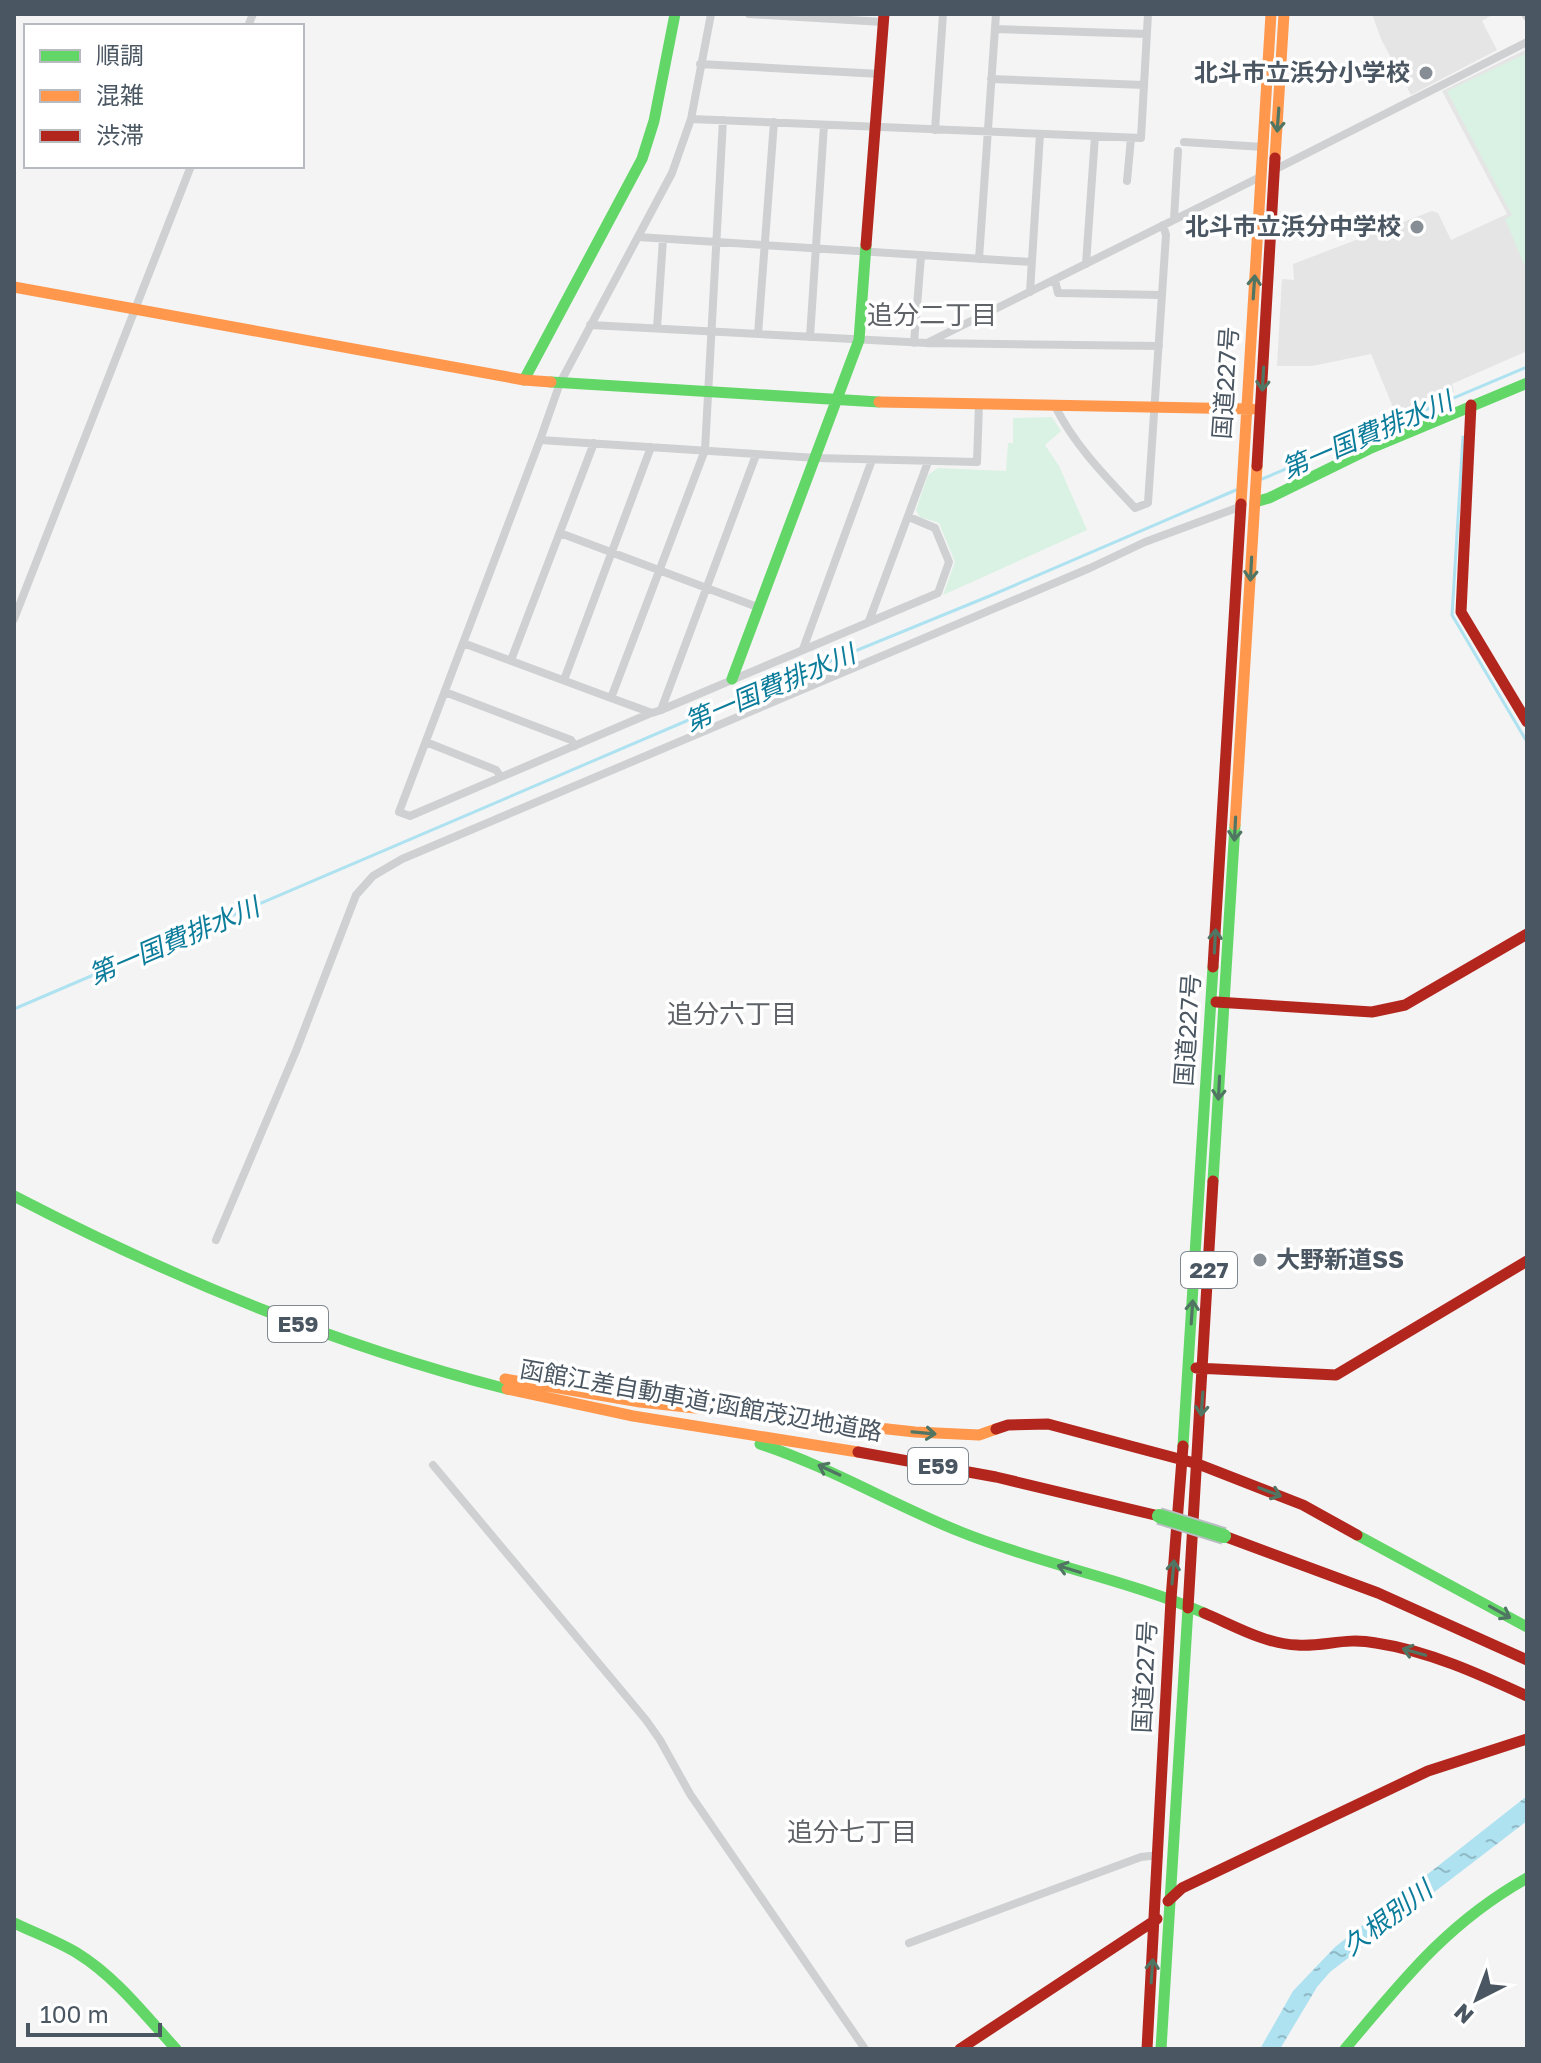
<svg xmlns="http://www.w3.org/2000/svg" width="1541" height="2063" viewBox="0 0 1541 2063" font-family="'Golos Text','Noto Sans JP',sans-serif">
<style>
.education{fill:#e6e5e6}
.park{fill:#d9f2e3}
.water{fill:url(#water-ripples)}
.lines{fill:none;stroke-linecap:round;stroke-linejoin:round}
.stream{stroke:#aee2f0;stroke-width:3}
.street{stroke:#ced0d2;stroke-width:8}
.fast{stroke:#63d668;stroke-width:11}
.slow{stroke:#ff974d;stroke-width:11}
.jam{stroke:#b3261e;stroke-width:11}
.fast-bridge-casing{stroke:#b9bec3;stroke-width:18;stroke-linecap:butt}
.fast-bridge{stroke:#63d668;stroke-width:14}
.oneway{stroke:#507663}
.poi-dot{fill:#868d94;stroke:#fff;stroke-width:3}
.labels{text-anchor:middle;stroke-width:7;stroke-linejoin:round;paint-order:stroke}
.shield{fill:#fff;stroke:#808990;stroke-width:2}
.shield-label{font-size:22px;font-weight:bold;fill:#4a5661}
.poi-label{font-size:24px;font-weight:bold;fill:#4a5661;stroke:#fff;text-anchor:end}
.street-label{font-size:24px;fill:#4a5661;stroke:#fff}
.neighbourhood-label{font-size:26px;fill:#5f6368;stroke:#fff}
.water-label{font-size:26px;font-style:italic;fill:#0c7c9b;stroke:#fff}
</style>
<defs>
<pattern id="water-ripples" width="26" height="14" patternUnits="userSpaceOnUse" patternTransform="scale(2)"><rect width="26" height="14" fill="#aee2f0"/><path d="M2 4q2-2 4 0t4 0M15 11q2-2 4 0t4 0" fill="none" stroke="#90bac6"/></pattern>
</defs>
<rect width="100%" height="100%" fill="#f4f4f4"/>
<path class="education" d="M 1372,14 L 1494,14 L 1482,21 L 1497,50 L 1411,95 L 1381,39 Z
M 1527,49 L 1527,351 L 1452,384 L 1454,392 L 1397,417 L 1371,354 L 1312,366 L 1277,366 L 1282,279 L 1294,280 L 1293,264 L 1432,211 L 1438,213 L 1451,240 L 1507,214 L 1442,91 Z"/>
<path class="park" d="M 1527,53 L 1527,271 L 1505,219 L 1512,215 L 1447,91 Z
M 1052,417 L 1061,431 L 1045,445 L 1059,466 L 1087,530 L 943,595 L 955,562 L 939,523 L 920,517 L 916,510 L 928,475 L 938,468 L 1006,471 L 1008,443 L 1013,443 L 1013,418 Z"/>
<path class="water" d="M 1527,1796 L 1527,1821 L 1330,1972 L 1317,1987 L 1280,2049 L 1260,2049 L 1293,1991 L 1335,1947 Z"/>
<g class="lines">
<path class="stream" d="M 1463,437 L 1452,615 L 1527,742
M 1262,479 L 1527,367
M 14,1009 L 733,701 L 992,595 L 1236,490"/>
<path class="street" d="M 749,14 L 883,22
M 1525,14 L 1527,17
M 248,26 L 253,14
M 995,29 L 1147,34
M 700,64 L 880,74
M 991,79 L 1144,85
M 691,119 L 711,14
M 723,120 L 705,450 L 611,698 L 652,713 L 661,710 L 938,593 L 949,562 L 935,528 L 909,517
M 935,130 L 943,14
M 1184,142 L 1263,147
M 1274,170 L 1527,42
M 1127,181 L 1131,138
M 1174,219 L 1178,151
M 638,237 L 1031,262
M 979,259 L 996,14
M 1086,264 L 1095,136
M 1055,280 L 1058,293 L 1161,295
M 1030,292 L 1040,134
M 590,325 L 927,343 L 1159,346
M 657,328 L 663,239
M 758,334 L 774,122
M 810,337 L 824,125
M 914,343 L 921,256
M 927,343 L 1262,176
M 979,404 L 977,462 L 817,458 L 540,440 L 560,383 L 672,173 L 691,119 L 1141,138 L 1148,14
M 1055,406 C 1075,446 1105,476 1135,508 L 1148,503 L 1166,235 L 1163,225
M 540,440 L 399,812 L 410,816 L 651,713
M 560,533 L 760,608
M 14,619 L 191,166
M 869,621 L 928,462
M 463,643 L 611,698
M 803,649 L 872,460
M 511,660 L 594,443
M 564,680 L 651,447
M 445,692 L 571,740 L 575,746
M 661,710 L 756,455
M 426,742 L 496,770 L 501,777
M 216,1240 L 296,1051 L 356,895 L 373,876 L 402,859 L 1090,568 L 1145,542 L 1242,506
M 433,1465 L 646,1720 L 660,1740 L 690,1794 L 865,2049
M 909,1943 L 1141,1857 L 1159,1855"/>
<path class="fast" d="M 524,380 L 642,159 L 654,121 L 675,14
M 551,382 L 879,402
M 1255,502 L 1269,498 L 1369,449 L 1527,383
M 732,679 L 859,340 L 866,245
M 1213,1181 L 1235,825
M 14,1196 C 172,1278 334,1345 507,1389
M 760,1444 C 830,1467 893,1505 961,1532 C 1040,1564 1125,1579 1204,1613
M 1183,1446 L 1213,967
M 1357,1535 L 1527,1627
M 14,1923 C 35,1933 57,1941 77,1953 C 116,1977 145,2015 176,2049
M 1161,2049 L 1188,1608
M 1345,2049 C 1403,1980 1447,1923 1527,1878"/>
<path class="slow" d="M 1275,158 L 1284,14
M 14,287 L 524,380 L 551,382
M 879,402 L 1252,409
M 1241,504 L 1271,14
M 1235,825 L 1257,466
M 505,1379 L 640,1402 L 915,1432 L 979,1435 L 996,1429
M 507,1389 L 633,1416 L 858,1452"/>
<path class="jam" d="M 866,245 L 884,14
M 1471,405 L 1461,612 L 1527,722
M 1257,466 L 1275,158
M 1213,967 L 1241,504
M 1216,1002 L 1372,1012 L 1405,1005 L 1527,934
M 1196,1368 L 1336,1375 L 1527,1261
M 996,1429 L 1008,1425 L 1048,1424 L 1198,1464 L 1303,1505 L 1357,1535
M 858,1452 L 996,1477 L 1159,1516
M 1224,1536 L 1378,1593 L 1527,1660
M 1188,1608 L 1213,1181
M 1204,1613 C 1233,1625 1265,1644 1297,1645 C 1325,1647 1344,1637 1376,1643 C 1429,1651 1479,1674 1527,1696
M 1168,1901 L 1182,1888 L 1428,1771 L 1527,1739
M 960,2049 L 1157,1919
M 1147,2049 L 1171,1599 L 1183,1446"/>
<g class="fast-bridge-casing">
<path id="fast-bridge" d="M 1159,1516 L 1224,1536"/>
</g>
<use href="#fast-bridge" class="fast-bridge"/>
</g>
<defs><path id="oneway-shaft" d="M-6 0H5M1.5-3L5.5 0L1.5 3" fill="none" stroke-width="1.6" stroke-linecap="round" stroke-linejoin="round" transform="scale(2)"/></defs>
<g class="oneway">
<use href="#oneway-shaft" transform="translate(1278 120) rotate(94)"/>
<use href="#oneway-shaft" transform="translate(1254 287) rotate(-86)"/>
<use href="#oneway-shaft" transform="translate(1263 379) rotate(93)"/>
<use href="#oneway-shaft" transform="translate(1251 569) rotate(93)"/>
<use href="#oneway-shaft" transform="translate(1235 829) rotate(93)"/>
<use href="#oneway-shaft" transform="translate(1215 941) rotate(-87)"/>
<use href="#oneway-shaft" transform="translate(1219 1088) rotate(93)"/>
<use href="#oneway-shaft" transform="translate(1192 1312) rotate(-86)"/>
<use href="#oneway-shaft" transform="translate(1202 1404) rotate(94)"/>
<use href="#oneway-shaft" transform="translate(924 1433) rotate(5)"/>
<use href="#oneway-shaft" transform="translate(829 1470) rotate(-155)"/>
<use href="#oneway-shaft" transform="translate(1270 1492) rotate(21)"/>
<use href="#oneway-shaft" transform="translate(1069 1569) rotate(-163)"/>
<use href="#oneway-shaft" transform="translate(1173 1572) rotate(-85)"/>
<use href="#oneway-shaft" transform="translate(1500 1612) rotate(29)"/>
<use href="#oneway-shaft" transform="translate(1414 1652) rotate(-164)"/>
<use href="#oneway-shaft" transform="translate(1152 1971) rotate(-86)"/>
</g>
<g class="poi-dot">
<circle cx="1426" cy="73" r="8"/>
<circle cx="1417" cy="227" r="8"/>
<circle cx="1260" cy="1260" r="8"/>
</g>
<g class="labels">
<g class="shield">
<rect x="1181" y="1252" width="56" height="36" rx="6"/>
<rect x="268" y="1306" width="60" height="36" rx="6"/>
<rect x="908" y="1448" width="60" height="36" rx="6"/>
</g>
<g class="shield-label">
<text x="1209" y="1278">227</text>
<text x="298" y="1332">E59</text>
<text x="938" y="1474">E59</text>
</g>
<g class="poi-label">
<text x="1410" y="81">北斗市立浜分小学校</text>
<text x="1401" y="235">北斗市立浜分中学校</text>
<text x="1276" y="1268" text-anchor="start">大野新道SS</text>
</g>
<g class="street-label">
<text transform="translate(1226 383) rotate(-86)" y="8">国道227号</text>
<text transform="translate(1188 1030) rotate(-86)" y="8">国道227号</text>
<text transform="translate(701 1401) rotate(10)" y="8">函館江差自動車道;函館茂辺地道路</text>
<text transform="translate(1145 1677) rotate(-87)" y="8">国道227号</text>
</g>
<g class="neighbourhood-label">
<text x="932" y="324">追分二丁目</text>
<text x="732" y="1023">追分六丁目</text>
<text x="852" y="1841">追分七丁目</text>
</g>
<g class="water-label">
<text transform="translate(1367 435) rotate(-23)" y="9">第一国費排水川</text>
<text transform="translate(770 688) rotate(-23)" y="9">第一国費排水川</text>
<text transform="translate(174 941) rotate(-23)" y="9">第一国費排水川</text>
<text transform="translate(1387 1918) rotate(-37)" y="9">久根別川</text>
</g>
</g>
<rect width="1541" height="2063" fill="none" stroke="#4a5661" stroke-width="32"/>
<rect x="24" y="24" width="280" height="144" fill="#ffffff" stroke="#b7bbc0" stroke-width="2"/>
<rect x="40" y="50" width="40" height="12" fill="#63d668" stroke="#b7bbc0" stroke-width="2"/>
<text x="96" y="64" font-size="24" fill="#4a5661">順調</text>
<rect x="40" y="90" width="40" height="12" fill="#ff974d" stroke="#b7bbc0" stroke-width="2"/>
<text x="96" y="104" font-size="24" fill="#4a5661">混雑</text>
<rect x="40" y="130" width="40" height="12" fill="#b3261e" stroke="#b7bbc0" stroke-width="2"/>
<text x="96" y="144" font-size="24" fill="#4a5661">渋滞</text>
<g transform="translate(1477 1999) rotate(222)" stroke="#ffffff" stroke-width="6" paint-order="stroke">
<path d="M0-6L14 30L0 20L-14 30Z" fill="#4a5661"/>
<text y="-12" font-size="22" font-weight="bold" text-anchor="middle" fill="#4a5661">N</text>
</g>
<path d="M28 2023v12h132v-12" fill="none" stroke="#4a5661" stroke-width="4"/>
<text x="40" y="2023" font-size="24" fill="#4a5661" stroke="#ffffff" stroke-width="6" paint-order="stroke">100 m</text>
</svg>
